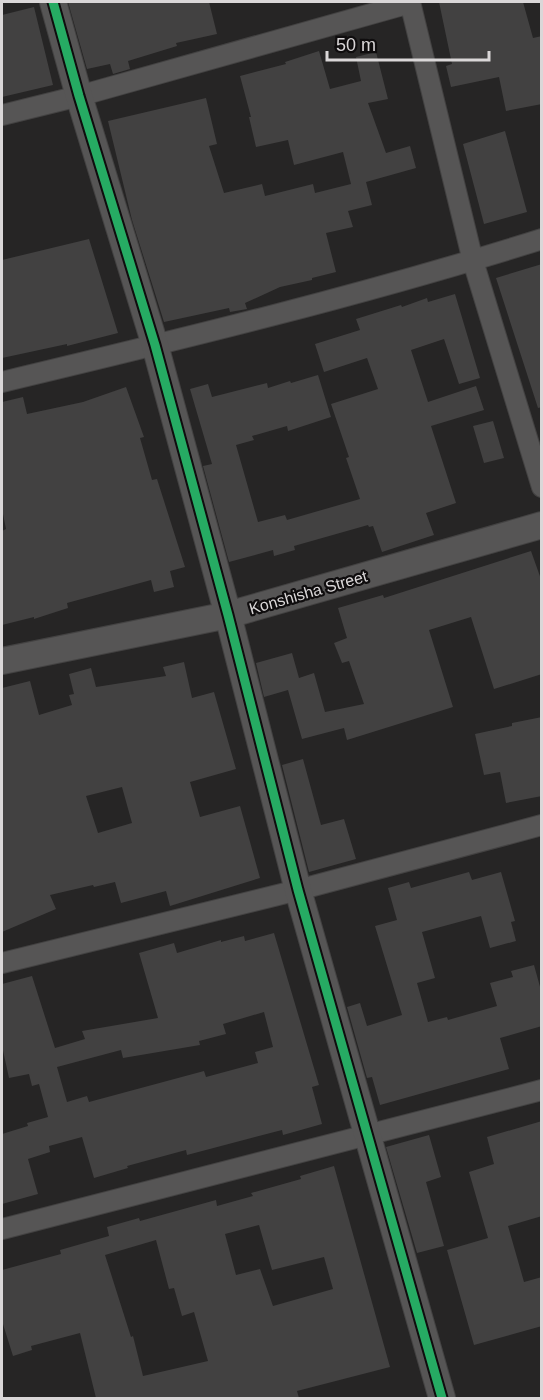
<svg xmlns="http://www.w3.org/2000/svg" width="543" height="1400" viewBox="0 0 543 1400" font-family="Helvetica,sans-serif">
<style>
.building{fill:#424141;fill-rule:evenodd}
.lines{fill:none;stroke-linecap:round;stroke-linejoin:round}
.minor-casing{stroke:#434242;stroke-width:22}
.tertiary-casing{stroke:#434242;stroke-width:28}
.minor{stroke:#565555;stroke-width:20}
.tertiary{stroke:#565555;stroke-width:26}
.cycleway-casing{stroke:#0f0d0e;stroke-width:13}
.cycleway{stroke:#26ab63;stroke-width:9}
.labels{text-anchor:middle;stroke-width:4.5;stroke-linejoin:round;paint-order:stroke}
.street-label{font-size:16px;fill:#dad7d8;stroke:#0f0d0e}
</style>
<rect width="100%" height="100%" fill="#262525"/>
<path class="building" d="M 68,2 L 209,2 L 217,34 L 176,43 L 177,46 L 128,61 L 130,69 L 113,74 L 110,64 L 87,69 Z
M 439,2 L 523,2 L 533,38 L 542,36 L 542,104 L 506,111 L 499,77 L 451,87 L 446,66 L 452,64 Z
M 34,7 L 53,85 L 2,97 L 2,15 Z
M 319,51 L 330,89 L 361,81 L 356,57 L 376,52 L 388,99 L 368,103 L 386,153 L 410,146 L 416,168 L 366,182 L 372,205 L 348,211 L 353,227 L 326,233 L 336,272 L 312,278 L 312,280 L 280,287 L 245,303 L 247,309 L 230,312 L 229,308 L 164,322 L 132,220 L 108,121 L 206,98 L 217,144 L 209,146 L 224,193 L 262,184 L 265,196 L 313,184 L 315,193 L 351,184 L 343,152 L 294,165 L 288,140 L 256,147 L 249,117 L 251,117 L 240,76 L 286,64 L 285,62 Z
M 505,131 L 527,212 L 484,224 L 463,144 Z
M 89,239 L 118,333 L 67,346 L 67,344 L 2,358 L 2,260 Z
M 542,264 L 542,407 L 538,408 L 496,278 Z
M 455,294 L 480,378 L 459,384 L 444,339 L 411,350 L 428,402 L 476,386 L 484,410 L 431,426 L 456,503 L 426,513 L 434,535 L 382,552 L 373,526 L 369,527 L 368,525 L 294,546 L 295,550 L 274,556 L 273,550 L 229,562 L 203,466 L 212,464 L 190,389 L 208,384 L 212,397 L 267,383 L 268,388 L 290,381 L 291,383 L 318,375 L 331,417 L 288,431 L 287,426 L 252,436 L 254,440 L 236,445 L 258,522 L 285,515 L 287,520 L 360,499 L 346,458 L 349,457 L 331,404 L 378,389 L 367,358 L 324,372 L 315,344 L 360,330 L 356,319 L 401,305 L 402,307 L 427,298 L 428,302 Z
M 126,387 L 144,437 L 140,438 L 152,480 L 157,479 L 185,567 L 170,571 L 174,587 L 154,592 L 151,580 L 67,603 L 68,608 L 34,619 L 34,617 L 2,625 L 2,531 L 6,529 L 2,509 L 2,402 L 23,397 L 27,414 L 83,402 Z
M 493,421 L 504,458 L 484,463 L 473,426 Z
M 531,551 L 542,582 L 542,674 L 494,689 L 471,617 L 429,630 L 453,707 L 347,740 L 344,728 L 302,739 L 288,690 L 264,697 L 256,663 L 292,653 L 299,678 L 314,673 L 325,712 L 364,704 L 349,661 L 342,663 L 334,643 L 347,638 L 338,608 L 383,595 L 384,598 Z
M 184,662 L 192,698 L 214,692 L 236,769 L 190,782 L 200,817 L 240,806 L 260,878 L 170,906 L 166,891 L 121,903 L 115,882 L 94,887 L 93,885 L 50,895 L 56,909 L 2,932 L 2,688 L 30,681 L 39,715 L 72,705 L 69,695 L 74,694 L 69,674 L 91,668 L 96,687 L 166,676 L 163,667 ZM 122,787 L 132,823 L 98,833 L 86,796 Z
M 542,717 L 542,796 L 506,803 L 500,772 L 484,775 L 475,734 L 512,726 L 512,723 Z
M 303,759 L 321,825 L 344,819 L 356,859 L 309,872 L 282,765 Z
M 469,872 L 472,880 L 501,872 L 515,921 L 511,922 L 516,941 L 490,948 L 481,916 L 422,932 L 435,978 L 417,983 L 428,1022 L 447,1017 L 448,1020 L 497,1006 L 490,983 L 513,977 L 511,971 L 534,965 L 542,994 L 542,1026 L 500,1038 L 509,1069 L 380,1105 L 372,1077 L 367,1078 L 347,1007 L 360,1003 L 367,1026 L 402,1015 L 375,926 L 397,920 L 388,888 L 409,882 L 411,888 Z
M 274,933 L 319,1085 L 312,1087 L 322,1124 L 283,1135 L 282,1130 L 187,1155 L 186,1150 L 127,1166 L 128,1168 L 94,1178 L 82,1137 L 49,1146 L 50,1152 L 28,1159 L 38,1194 L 2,1204 L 2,1134 L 28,1126 L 27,1123 L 48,1117 L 39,1084 L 32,1086 L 29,1074 L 9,1078 L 2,1046 L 2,984 L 32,976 L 55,1048 L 85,1039 L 82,1031 L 158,1018 L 139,953 L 174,943 L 177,953 L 221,940 L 221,942 L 244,936 L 245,941 ZM 264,1012 L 273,1047 L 255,1052 L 258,1063 L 206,1077 L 204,1071 L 89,1102 L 87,1096 L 67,1102 L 57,1067 L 121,1050 L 123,1058 L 200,1045 L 199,1041 L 226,1034 L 223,1024 Z
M 542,1121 L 542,1216 L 508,1226 L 524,1282 L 542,1277 L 542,1326 L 474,1345 L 447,1250 L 488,1238 L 469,1172 L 494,1164 L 487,1137 Z
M 429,1135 L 441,1177 L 426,1182 L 444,1246 L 417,1253 L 386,1147 Z
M 334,1166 L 390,1367 L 297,1391 L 299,1398 L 96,1398 L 80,1333 L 31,1346 L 32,1350 L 13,1356 L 2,1321 L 2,1270 L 61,1254 L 60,1250 L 109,1236 L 107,1227 L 139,1218 L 140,1221 L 216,1200 L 217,1206 L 253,1196 L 251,1193 L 301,1179 L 300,1176 ZM 259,1225 L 272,1270 L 324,1257 L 333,1289 L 273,1306 L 260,1269 L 236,1275 L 225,1234 ZM 156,1240 L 169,1289 L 174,1288 L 182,1316 L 194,1312 L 208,1361 L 143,1376 L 133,1336 L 131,1337 L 105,1255 Z"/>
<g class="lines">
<g class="minor-casing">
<path id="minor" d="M 410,2 L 473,261 L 542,487
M 2,115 L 79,96 L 410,3
M 2,382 C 182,339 364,295 542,239
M 2,963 L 298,890 L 542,825
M 2,1229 L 542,1090"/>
</g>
<g class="tertiary-casing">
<path id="tertiary" d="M 53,2 L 79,96 L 155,345 L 228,615 L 298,890 L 442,1398
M 2,661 L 228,615 L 542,525"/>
</g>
<use href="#minor" class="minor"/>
<use href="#tertiary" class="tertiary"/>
<g class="cycleway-casing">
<path id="cycleway" d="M 53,2 L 79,96 L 155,345 L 228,615 L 298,890 L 442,1398"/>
</g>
<use href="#cycleway" class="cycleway"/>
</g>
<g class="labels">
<g class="street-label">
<text transform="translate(308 592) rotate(-16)" y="6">Konshisha Street</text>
</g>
</g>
<rect width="543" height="1400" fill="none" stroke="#dad7d8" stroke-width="6"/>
<path d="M327 51v9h162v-9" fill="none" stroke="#dad7d8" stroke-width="3"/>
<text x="336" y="51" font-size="18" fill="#dad7d8" stroke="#0f0d0e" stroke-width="4.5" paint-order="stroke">50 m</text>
</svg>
